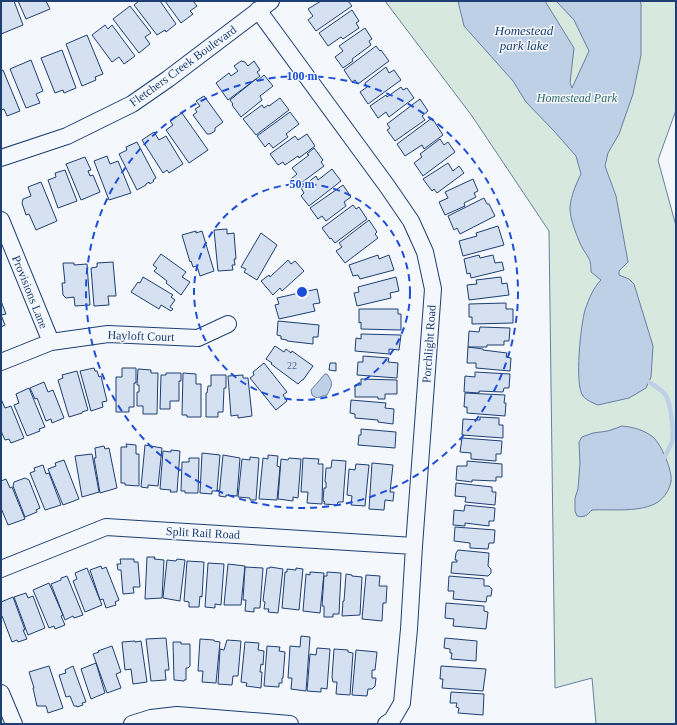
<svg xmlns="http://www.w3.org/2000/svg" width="677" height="725" viewBox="0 0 677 725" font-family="Georgia,serif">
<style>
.green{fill:#d7e8df;stroke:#687fa3}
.water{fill:#bed0e5;stroke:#687fa3}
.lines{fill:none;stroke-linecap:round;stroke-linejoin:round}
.stream{stroke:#bed0e5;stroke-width:4.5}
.building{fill:#d5e0f0;stroke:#1d3f73}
.minor-casing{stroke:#1d3f73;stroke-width:18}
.minor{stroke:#f4f7fb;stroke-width:16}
.ring{fill:none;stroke:#1d4ed8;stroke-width:2;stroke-dasharray:7 5}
.labels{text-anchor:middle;stroke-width:3;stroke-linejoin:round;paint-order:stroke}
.number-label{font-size:10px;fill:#4b6792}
.street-label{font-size:12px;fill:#1d3f73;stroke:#f4f7fb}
.park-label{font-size:12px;font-style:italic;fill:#2c6c60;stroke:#f4f7fb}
.water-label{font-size:13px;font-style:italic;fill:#1d3f73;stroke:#f4f7fb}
.centre{fill:#1d4ed8;stroke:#f4f7fb;stroke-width:2}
.ring-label{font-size:12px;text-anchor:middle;font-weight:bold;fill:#1d4ed8;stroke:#f4f7fb;stroke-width:3;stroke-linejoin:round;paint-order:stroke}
</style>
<rect width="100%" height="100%" fill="#f4f7fb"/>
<path class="green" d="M 385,1 L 676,1 L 676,110 L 658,160 L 676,226 L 676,724 L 596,724 L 592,678 L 555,688 L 549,231 L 472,116 Z"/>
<path class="water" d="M 458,1 L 545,1 L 574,48 L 570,83 L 572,88 L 589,51 L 574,20 L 556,1 L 640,1 L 641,4 L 641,55 L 633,94 L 619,134 L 608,153 L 605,166 L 616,196 L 628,262 L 619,271 L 619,275 L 629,279 L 634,284 L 653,346 L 651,377 L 646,388 L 629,398 L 598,405 C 593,403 586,400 583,396 C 574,384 581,324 585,310 C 589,299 593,288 601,280 L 591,272 C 591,259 589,259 583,249 C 578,240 569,217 570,207 C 571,196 576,184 581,174 L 576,156 L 553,130 L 526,102 L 513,81 L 464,26 Z
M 325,374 L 327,374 C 333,383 333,384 327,395 C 320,396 318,400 312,395 L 311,390 Z
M 622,426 C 633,427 644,430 653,437 C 661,444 673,471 671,482 C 669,490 665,497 658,502 C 641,513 611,509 592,510 C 587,515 585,518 577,516 L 575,511 L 575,498 L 578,489 L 580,463 L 579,442 L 582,437 L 593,433 L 608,431 Z"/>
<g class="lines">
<path class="stream" d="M 649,382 C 655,386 662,390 666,396 C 671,403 674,434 672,442 C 670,447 667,452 665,457"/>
</g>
<path class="building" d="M 1,1 L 14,1 L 23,25 L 1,34 Z
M 18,1 L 46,1 L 50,9 L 26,19 Z
M 139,1 L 160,1 L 176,24 L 166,32 L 165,30 L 157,35 L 134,5 Z
M 165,1 L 193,1 L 197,6 L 190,11 L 193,14 L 181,23 Z
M 321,1 L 348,1 L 352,6 L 316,31 L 308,20 L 313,16 L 308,9 Z
M 130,6 L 151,33 L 145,37 L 150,44 L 139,53 L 113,19 Z
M 352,10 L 359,21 L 356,23 L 359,28 L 343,39 L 341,37 L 328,46 L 319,33 Z
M 105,25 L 108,29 L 112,25 L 135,56 L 124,64 L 119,57 L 112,62 L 92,35 Z
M 365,28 L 372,39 L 369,41 L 371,45 L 352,59 L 353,61 L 343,68 L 335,57 L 343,51 L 339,46 Z
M 87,35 L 103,74 L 95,77 L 96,80 L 82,86 L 66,44 Z
M 376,46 L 380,51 L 381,50 L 389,61 L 358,84 L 355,80 L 352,82 L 344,70 Z
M 62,50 L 76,88 L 64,93 L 63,90 L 55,93 L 41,58 Z
M 31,60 L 43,91 L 36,94 L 40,103 L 26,108 L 10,69 Z
M 241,61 L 245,62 L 248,66 L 254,61 L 260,70 L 257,72 L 260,76 L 228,100 L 216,83 L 229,73 L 231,76 L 238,71 L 234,66 Z
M 386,67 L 389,73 L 394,70 L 401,80 L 368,104 L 360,92 L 367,87 L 365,83 Z
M 3,70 L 20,111 L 7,116 L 4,109 L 1,110 L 1,71 Z
M 264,75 L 273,86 L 260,96 L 262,100 L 241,117 L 232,105 L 233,104 L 230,100 L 256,79 L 257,81 Z
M 401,87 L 403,90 L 407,88 L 414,98 L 389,117 L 386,112 L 378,118 L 370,106 L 386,95 L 387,97 Z
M 204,96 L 223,122 L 215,128 L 215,131 L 210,134 L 207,134 L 193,115 L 197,112 L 195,109 L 200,106 L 196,101 Z
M 280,98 L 289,110 L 256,135 L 243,119 L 262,105 L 264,108 L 268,105 L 269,106 Z
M 420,99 L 428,111 L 422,116 L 425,120 L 395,141 L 387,130 L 390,128 L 387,124 Z
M 290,112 L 299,124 L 286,134 L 288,137 L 273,148 L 269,143 L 265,147 L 257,136 Z
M 182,113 L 208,150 L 189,163 L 166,130 L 173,125 L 170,121 Z
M 432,118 L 443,135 L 424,149 L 422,145 L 405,156 L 397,144 Z
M 154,132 L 159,140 L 166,136 L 183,164 L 169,173 L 167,170 L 163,173 L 142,140 Z
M 307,134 L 315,146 L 299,158 L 298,156 L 285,165 L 283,162 L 278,165 L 270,154 L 295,136 L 298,140 Z
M 440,139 L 444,145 L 448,142 L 455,152 L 423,176 L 414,163 L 422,157 L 420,154 Z
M 137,142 L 156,178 L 153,180 L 154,181 L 150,184 L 149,182 L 146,184 L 146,185 L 137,190 L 119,154 L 127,150 L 126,147 Z
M 314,148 L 323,160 L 321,162 L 324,166 L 297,186 L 291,179 L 297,174 L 292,168 L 309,155 L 307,154 Z
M 107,156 L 110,164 L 118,161 L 131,193 L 109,200 L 94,161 Z
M 85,157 L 91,170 L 88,171 L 90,176 L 93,175 L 100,192 L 81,200 L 66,164 Z
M 448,163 L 453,171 L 459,166 L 464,173 L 437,193 L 434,189 L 432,191 L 423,179 Z
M 332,169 L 341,181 L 309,206 L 301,196 L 304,193 L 301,188 L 316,176 L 318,180 Z
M 65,170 L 77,201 L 58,208 L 48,180 L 56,177 L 55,173 Z
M 473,179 L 478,191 L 474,193 L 476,197 L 464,203 L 465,206 L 445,215 L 439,202 L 448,198 L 445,192 Z
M 41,182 L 57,221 L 36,230 L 29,214 L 26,215 L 22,203 L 23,199 L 31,196 L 28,187 Z
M 343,185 L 351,197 L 344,202 L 346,206 L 326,221 L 322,216 L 318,219 L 310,208 Z
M 484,198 L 487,204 L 489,204 L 495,216 L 460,234 L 457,228 L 454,230 L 448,216 Z
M 353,205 L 356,209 L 359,207 L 367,219 L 335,243 L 331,238 L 330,239 L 322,228 Z
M 369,220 L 377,232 L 375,234 L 378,238 L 345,263 L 336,251 L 342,247 L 339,243 Z
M 498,226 L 504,245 L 463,256 L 459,241 L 477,236 L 476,233 Z
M 227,229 L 227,234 L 234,233 L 236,259 L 234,259 L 235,265 L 232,265 L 233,270 L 218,271 L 214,230 Z
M 196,231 L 196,233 L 202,231 L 214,271 L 200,276 L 197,266 L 193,267 L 191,261 L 190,262 L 182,235 Z
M 261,233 L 277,245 L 257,280 L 244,272 L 246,269 L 241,267 Z
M 161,254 L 186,272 L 182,277 L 190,282 L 181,295 L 166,283 L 167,281 L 154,271 L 157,268 L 153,265 Z
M 378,255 L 379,259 L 389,255 L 394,270 L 360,279 L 358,275 L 353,276 L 349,265 Z
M 479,255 L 480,258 L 493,255 L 495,263 L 502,262 L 504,270 L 471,278 L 470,273 L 467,274 L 464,259 Z
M 288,260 L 291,264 L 295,261 L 304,271 L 282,291 L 280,288 L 273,295 L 261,281 L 269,275 L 270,277 Z
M 113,262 L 116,296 L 108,296 L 109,305 L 94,306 L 91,268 L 97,267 L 97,263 Z
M 63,263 L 74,263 L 74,265 L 87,264 L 90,305 L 75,306 L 74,297 L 66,298 L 63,295 L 62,283 L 65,283 Z
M 143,277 L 173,295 L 171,297 L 175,300 L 170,307 L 173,309 L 171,311 L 161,305 L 159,309 L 131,292 L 138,282 L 140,283 Z
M 396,277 L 399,291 L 390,293 L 391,298 L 357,306 L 354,293 L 359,292 L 358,287 Z
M 501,277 L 502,284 L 507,283 L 509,295 L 469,300 L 467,285 L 477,284 L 476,280 Z
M 317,289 L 320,303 L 313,304 L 315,311 L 279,319 L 275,305 L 279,304 L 277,298 Z
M 1,301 L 6,314 L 1,315 L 5,325 L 1,327 Z
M 506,303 L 506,309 L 513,309 L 513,323 L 472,324 L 472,317 L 469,317 L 469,304 Z
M 359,309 L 398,309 L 398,314 L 401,314 L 401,330 L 361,329 L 361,322 L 359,323 Z
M 278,321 L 319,325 L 318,337 L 313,337 L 313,344 L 287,341 L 287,340 L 281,339 L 281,336 L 277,335 Z
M 480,327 L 510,328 L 509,341 L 504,341 L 504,345 L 487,345 L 487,347 L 468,347 L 469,331 L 479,332 Z
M 361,334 L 401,335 L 399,350 L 389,349 L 389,354 L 355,351 L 356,338 L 361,339 Z
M 275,346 L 284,352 L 286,349 L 291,353 L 292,351 L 313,366 L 303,380 L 302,380 L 298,384 L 271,364 L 272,363 L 266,359 Z
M 468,347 L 483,349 L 483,350 L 507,353 L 506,357 L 511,358 L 510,371 L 476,368 L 476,363 L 467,363 Z
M 363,356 L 389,358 L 388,362 L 398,363 L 397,378 L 357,375 L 358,362 L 363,362 Z
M 264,363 L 287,392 L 283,395 L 287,401 L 276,410 L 250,378 L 254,375 L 253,372 Z
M 330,363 L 336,363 L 336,371 L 329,370 Z
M 94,368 L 95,371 L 97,371 L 99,377 L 101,376 L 107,401 L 102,402 L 103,407 L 91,411 L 80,371 Z
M 122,368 L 136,368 L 136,383 L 134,383 L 134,407 L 129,407 L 129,412 L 116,412 L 116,377 L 122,377 Z
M 138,369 L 151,370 L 151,373 L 158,373 L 157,414 L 143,414 L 143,406 L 137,406 L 137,392 L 139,392 L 139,385 L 137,385 Z
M 77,371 L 88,410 L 82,412 L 82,413 L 69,417 L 58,380 L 63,378 L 62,375 Z
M 475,372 L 510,374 L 509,388 L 504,388 L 503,392 L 479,391 L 479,393 L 464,392 L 465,376 L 475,377 Z
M 166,373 L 181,373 L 181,381 L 179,381 L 179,401 L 170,401 L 170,409 L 160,409 L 161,375 L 166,375 Z
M 183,373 L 196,374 L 196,384 L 201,384 L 201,417 L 187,417 L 187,415 L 182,415 Z
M 211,375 L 226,375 L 226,388 L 224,388 L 223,412 L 218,412 L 218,417 L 206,417 L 206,393 L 207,393 L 208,386 L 211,386 Z
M 243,375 L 243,378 L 248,378 L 252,416 L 238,418 L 238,415 L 231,416 L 228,376 Z
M 361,379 L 397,380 L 397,394 L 385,394 L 385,399 L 378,399 L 378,397 L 355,397 L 355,385 L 361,385 Z
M 44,382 L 48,392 L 53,390 L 64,418 L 52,423 L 51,419 L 46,421 L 37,398 L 35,399 L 30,388 Z
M 29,388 L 45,427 L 39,429 L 40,431 L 27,436 L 14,405 L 19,403 L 16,394 Z
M 465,393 L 505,395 L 504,403 L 506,403 L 505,416 L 467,413 L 467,407 L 464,407 Z
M 1,399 L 5,408 L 11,406 L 24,438 L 11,443 L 9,439 L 5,440 L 1,431 Z
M 351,400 L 386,403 L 385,408 L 394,409 L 393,424 L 378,422 L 378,420 L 355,418 L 355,414 L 350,413 Z
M 480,417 L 499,418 L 499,425 L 503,425 L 503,438 L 462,435 L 463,419 L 480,420 Z
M 361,429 L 396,432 L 395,448 L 358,445 L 359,435 L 361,435 Z
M 462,438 L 502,441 L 501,454 L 496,454 L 496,461 L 471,459 L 471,453 L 460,452 Z
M 126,444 L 136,445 L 136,454 L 139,454 L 139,486 L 125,485 L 125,483 L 121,483 L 121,447 L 127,447 Z
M 145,445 L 162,448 L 158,486 L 148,485 L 148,488 L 141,487 Z
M 104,446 L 105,449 L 109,448 L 117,488 L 100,493 L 94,458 L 96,458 L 95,448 Z
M 171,450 L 180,451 L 177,492 L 170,492 L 171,490 L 160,489 L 163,451 L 171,452 Z
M 202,453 L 220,455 L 217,491 L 212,491 L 212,494 L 200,493 Z
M 92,454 L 99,492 L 82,497 L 75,456 Z
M 223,455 L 240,458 L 237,496 L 226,495 L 226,497 L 219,496 Z
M 268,455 L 278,456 L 277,466 L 280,467 L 277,500 L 259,499 L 263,458 L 268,459 Z
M 250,457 L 259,458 L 256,500 L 250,500 L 250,498 L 238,497 L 242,459 L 250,460 Z
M 189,458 L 199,458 L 198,493 L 185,493 L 185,491 L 181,491 L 182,462 L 189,462 Z
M 289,458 L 301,459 L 298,498 L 293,497 L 293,501 L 278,499 L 281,459 L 288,460 Z
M 303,458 L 319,459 L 318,464 L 323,464 L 322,504 L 307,503 L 308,492 L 301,492 Z
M 64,460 L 79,499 L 63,505 L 48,469 L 56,466 L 55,463 Z
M 332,460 L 346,461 L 343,502 L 338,502 L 337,505 L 324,504 L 325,502 L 323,501 L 324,488 L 326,488 L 326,482 L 325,482 L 326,468 L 331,468 Z
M 467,461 L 502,464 L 502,477 L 496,477 L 496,481 L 472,480 L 472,482 L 456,480 L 457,466 L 467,466 Z
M 372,463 L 393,465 L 390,492 L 394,492 L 393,501 L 385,500 L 384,510 L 369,509 Z
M 356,464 L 369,465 L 365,506 L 351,505 L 352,496 L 347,495 L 349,469 L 355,470 Z
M 43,465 L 46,474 L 49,473 L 61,505 L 45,510 L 30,473 L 35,471 L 34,468 Z
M 25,478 L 29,480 L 40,508 L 36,510 L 37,512 L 25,517 L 13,486 L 14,482 Z
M 6,479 L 10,488 L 12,487 L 25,519 L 8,525 L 1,508 L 1,481 Z
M 456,483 L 492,487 L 492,492 L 496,492 L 495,505 L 465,502 L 466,497 L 455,496 Z
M 465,505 L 495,508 L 494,521 L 489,521 L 489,526 L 465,523 L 465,526 L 453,525 L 454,510 L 464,511 Z
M 455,527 L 495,530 L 494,543 L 489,543 L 488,549 L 470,548 L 470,543 L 454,541 Z
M 458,550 L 489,553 L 488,566 L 491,569 L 491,573 L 488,576 L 451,573 L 452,562 L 457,562 L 457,560 L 455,560 L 456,553 Z
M 147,557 L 155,557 L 154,559 L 164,560 L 162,598 L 145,599 Z
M 120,559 L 134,559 L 134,562 L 138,562 L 140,587 L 133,587 L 134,593 L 123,594 L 121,570 L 118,570 L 117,564 L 121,564 Z
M 177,559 L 185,560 L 180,601 L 163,598 L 167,560 L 176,561 Z
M 187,561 L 204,562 L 202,597 L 200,596 L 199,607 L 189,607 L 189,602 L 184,601 Z
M 208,563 L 224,564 L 221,605 L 215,604 L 215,608 L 205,607 Z
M 228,564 L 245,566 L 241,605 L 224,605 Z
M 101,566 L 102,569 L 106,567 L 119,600 L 115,602 L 116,605 L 106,608 L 103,599 L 100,600 L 90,570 Z
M 245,567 L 263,568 L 260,608 L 254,608 L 254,612 L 245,611 L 246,600 L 243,600 Z
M 270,567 L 283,569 L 278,613 L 268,612 L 269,609 L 264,609 L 265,602 L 263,601 L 267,568 L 270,568 Z
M 87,568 L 102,605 L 85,612 L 73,581 L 77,579 L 75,573 Z
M 296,568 L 303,569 L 299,610 L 282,608 L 285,572 L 287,572 L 287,569 L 296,570 Z
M 310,572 L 324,573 L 320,613 L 303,611 L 306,574 L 310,575 Z
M 327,572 L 341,573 L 339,614 L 333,614 L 333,617 L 324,617 L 324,606 L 322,606 L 324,576 L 327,576 Z
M 346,574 L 352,575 L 352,576 L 362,577 L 360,615 L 342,616 L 343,601 L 344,601 Z
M 366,575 L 380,576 L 379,586 L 387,586 L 386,603 L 383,603 L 382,621 L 362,619 Z
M 67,576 L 83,615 L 74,618 L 73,616 L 65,620 L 51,584 L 61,580 L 61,578 Z
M 449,576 L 484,579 L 484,586 L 489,586 L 492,589 L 491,596 L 487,596 L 486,602 L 453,599 L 454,591 L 448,591 Z
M 49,583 L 63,615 L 61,616 L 65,625 L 55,629 L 54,626 L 49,628 L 33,590 Z
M 26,593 L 28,598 L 33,596 L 45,628 L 28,635 L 14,597 Z
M 13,597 L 25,630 L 23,630 L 27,639 L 18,642 L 17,640 L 12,642 L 2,616 L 1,617 L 1,602 Z
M 446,603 L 484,606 L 484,611 L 488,612 L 486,629 L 453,626 L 454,619 L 445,618 Z
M 301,636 L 310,637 L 306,691 L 291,689 L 292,678 L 288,678 L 290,646 L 300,647 Z
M 166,638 L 169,670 L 165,670 L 166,680 L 151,681 L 146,639 Z
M 445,638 L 477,641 L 476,661 L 451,659 L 452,653 L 450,653 L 450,649 L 444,648 Z
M 200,639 L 214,640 L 214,641 L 220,642 L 216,683 L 202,682 L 203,671 L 198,671 Z
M 227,640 L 241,641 L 238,676 L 233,676 L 232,685 L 218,684 L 220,649 L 224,650 Z
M 135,641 L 135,642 L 141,641 L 147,682 L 133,684 L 131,669 L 125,670 L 122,642 Z
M 173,642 L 181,642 L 181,644 L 190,644 L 190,666 L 188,668 L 186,668 L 186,680 L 184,680 L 184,681 L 174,680 Z
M 245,642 L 259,643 L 258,650 L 264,651 L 263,665 L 261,664 L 260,672 L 262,672 L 261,688 L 246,686 L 247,683 L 241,682 Z
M 112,646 L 121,672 L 116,674 L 121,688 L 107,693 L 93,654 L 99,652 L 98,651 Z
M 267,646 L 280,647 L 279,651 L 285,652 L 283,678 L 282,678 L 282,683 L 279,683 L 279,687 L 264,686 Z
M 317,648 L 330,649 L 327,689 L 321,688 L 321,692 L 307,691 L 310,654 L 316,655 Z
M 334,649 L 348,650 L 348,652 L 353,653 L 350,695 L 336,694 L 337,682 L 333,682 L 332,677 Z
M 356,650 L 377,652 L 375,670 L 372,670 L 372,678 L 376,678 L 375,686 L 372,689 L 368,689 L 367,696 L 352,695 Z
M 96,663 L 105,693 L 91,699 L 81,669 Z
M 49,666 L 63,708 L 48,713 L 46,706 L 37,706 L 33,688 L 34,688 L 29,672 Z
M 73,666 L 86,702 L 82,703 L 83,705 L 77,707 L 77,706 L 74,706 L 70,696 L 66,697 L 59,675 L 66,673 L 65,670 Z
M 441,666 L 486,669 L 483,691 L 442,688 L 443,679 L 440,679 Z
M 451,692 L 484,694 L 483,715 L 458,713 L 459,708 L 456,707 L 457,703 L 450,703 Z"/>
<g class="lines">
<g class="minor-casing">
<path id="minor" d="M 258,10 L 387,186 L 411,221 L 425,252 L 433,289 L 414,546 L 409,629 L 402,703 L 392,720 L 386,724
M 1,158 L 67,136 L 132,104 L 168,79 L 271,1
M 1,220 L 51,342
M 1,362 L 51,342 L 108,334 L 198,338 L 228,324
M 1,569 L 106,527 L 414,546
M 1,693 L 14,724
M 132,724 L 151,718 L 177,715 L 290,724"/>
</g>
<use href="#minor" class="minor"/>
</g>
<g class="ring">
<circle cx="302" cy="292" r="108"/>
<circle cx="302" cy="292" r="216"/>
</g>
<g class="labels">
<g class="number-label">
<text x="292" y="369">22</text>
</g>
<g class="street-label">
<text transform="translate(183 66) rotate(-36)" y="4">Fletchers Creek Boulevard</text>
<text transform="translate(30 292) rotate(68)" y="4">Provisions Lane</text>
<text transform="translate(141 336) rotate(2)" y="4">Hayloft Court</text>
<text transform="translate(429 344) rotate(-86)" y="4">Porchlight Road</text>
<text transform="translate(203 533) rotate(3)" y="4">Split Rail Road</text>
</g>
<g class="park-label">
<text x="577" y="102">Homestead Park</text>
</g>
<g class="water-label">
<text x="524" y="35">Homestead<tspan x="524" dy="15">park lake</tspan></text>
</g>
</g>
<circle cx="302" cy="292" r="6" class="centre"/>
<g class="ring-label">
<text x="302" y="80">100 m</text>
<text x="302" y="188">50 m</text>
</g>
<rect width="677" height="725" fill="none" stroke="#1d3f73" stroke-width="4"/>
</svg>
